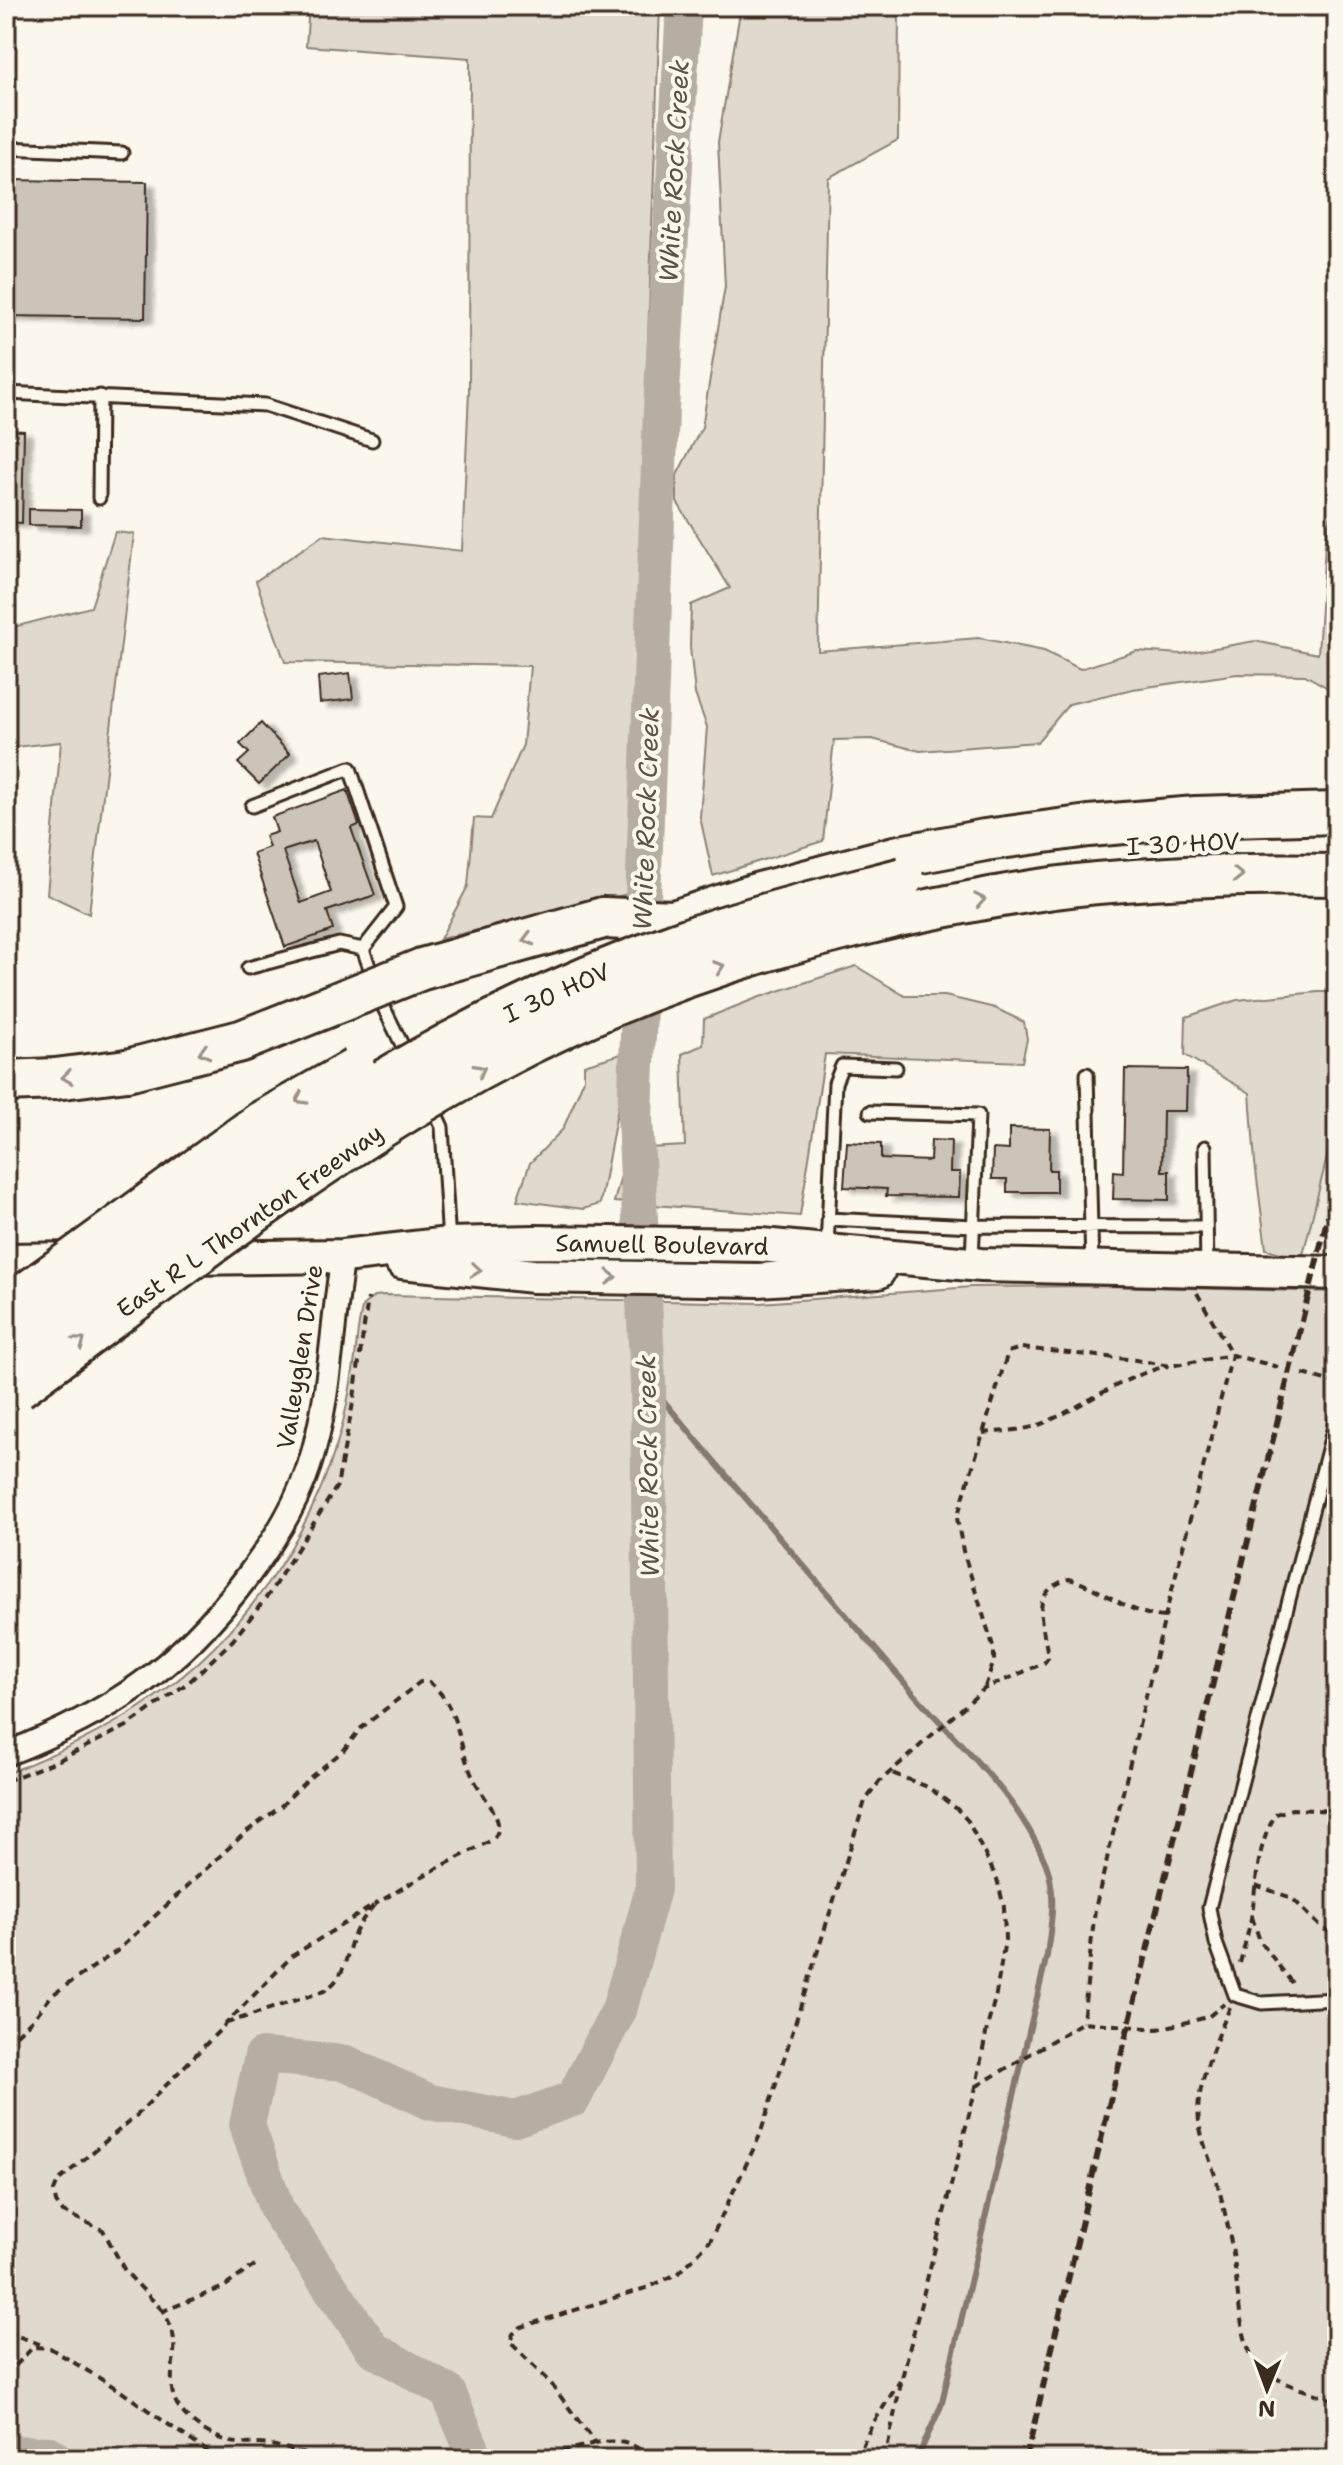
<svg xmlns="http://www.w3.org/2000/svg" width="1343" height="2465" viewBox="0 0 1343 2465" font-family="'Shantell Sans',sans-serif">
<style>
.built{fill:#ede8dd}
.green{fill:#dfd9ce;stroke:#8d8276;stroke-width:2}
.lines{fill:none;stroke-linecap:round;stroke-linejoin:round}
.stream{stroke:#85796d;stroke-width:6}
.river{stroke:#b6aea2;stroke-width:36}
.building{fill:#ccc4b9;stroke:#3b2a1e;stroke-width:2;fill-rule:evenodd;filter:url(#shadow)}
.service-casing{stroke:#3b2a1e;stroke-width:17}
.minor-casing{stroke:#3b2a1e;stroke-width:28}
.secondary-casing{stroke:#3b2a1e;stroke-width:38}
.motorway-casing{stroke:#3b2a1e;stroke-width:46}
.path{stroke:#3b2a1e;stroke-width:4;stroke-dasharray:8 6;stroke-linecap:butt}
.service{stroke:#fbf7ec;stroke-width:11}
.minor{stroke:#fbf7ec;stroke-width:22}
.secondary{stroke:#fbf7ec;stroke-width:32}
.motorway{stroke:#fbf7ec;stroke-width:40}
.rail{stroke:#3b2a1e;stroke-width:6;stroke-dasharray:12 6;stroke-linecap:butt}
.motorway-bridge-casing{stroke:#3b2a1e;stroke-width:46;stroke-linecap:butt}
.motorway-bridge{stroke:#fbf7ec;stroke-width:40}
.oneway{stroke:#9b9085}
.labels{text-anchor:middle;stroke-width:8;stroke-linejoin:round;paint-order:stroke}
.street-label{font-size:24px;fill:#3b2a1e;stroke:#fbf7ec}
.water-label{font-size:26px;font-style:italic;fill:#605246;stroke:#fbf7ec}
</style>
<defs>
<filter id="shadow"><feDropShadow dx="8" dy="4.5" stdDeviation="2" flood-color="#0004"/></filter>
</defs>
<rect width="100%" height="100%" fill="#fbf7ec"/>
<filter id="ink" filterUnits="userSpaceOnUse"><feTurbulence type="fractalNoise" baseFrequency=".0125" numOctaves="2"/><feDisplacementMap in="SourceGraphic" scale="16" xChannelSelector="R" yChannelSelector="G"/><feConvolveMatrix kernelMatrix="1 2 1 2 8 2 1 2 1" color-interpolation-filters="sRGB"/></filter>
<g filter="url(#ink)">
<path class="built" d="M 1337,947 L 1337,1239 L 1269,1238 Z"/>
<path class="green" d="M 309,6 L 660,6 L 628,894 L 440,939 L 468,886 L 474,818 L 491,819 L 523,745 L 530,666 L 285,662 L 256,581 L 323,535 L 462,551 L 469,391 L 470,58 L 306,46 Z
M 741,6 L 899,6 L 898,140 L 828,178 L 818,651 L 979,638 L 1044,651 L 1080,669 L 1137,651 L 1181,654 L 1255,641 L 1318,654 L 1325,544 L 1337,483 L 1337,693 L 1305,675 L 1237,674 L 1133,689 L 1069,704 L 1037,742 L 920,751 L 872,739 L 834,740 L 823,841 L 713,876 L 700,817 L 707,727 L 695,694 L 690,647 L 691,605 L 730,588 L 677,502 L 677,475 L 702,427 L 725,286 L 718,142 Z
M 115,532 L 134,534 L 89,914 L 47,894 L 61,742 L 6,748 L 6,629 L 91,607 Z
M 856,966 L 905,996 L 945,996 L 995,1008 L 1024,1022 L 1027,1039 L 1022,1062 L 825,1054 L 800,1216 L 614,1202 L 628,1149 L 685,1146 L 682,1054 L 703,1045 L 704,1019 L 757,998 Z
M 1318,992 L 1337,992 L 1337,1116 L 1302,1259 L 1266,1249 L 1255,1163 L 1250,1093 L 1185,1055 L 1186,1017 L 1237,1000 Z
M 628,1052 L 600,1204 L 583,1209 L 517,1200 L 530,1163 L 563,1129 L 584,1079 L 584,1065 Z
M 1106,1286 L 1337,1292 L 1337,2459 L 6,2459 L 6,1774 C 56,1753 107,1731 152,1699 C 241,1638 309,1540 339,1437 C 346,1414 350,1389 354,1365 C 357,1345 357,1325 363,1305 L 375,1296 L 385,1295 L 760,1303 L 971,1287 Z"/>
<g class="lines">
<path class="stream" d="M 648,1382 C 733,1485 821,1586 909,1688 C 957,1743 1018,1794 1046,1864 C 1057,1893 1051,1925 1047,1955 L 941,2406 L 917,2459"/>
<path class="river" d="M 6,2453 L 50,2454 L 56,2459
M 476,2459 L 448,2392 L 373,2349 L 277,2210 L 247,2125 L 262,2056 L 346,2063 L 430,2102 L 515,2119 L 573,2099 L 619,2010 L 653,1889 L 648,1382 L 635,1117 L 661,410 L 684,6"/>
</g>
<path class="building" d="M 6,180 L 147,182 L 145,318 L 6,316 Z
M 6,430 L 24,431 L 22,523 L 6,522 Z
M 29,509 L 81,510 L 81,526 L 29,525 Z
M 350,673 L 353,699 L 320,703 L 318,677 Z
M 261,723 L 290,754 L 259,784 L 238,763 L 249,753 L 240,744 Z
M 347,790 L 359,825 L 351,828 L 375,895 L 327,911 L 333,930 L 285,947 L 253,853 L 269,847 L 265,836 L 277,832 L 272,817 ZM 314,841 L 331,892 L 301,903 L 283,851 Z
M 1125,1069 L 1187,1070 L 1186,1111 L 1163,1111 L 1162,1171 L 1169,1171 L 1169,1200 L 1113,1199 L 1114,1171 L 1123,1172 Z
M 1009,1128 L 1050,1129 L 1049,1170 L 1056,1170 L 1056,1192 L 1007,1192 L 1007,1179 L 992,1179 L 993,1149 L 1009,1150 Z
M 931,1140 L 951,1141 L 950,1172 L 960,1172 L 959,1197 L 886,1196 L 887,1189 L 844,1187 L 847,1142 L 881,1144 L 881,1159 L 930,1161 Z"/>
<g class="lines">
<g class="service-casing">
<path id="service" d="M 6,148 L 122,153
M 6,393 L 265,405 L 372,440
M 99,498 L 100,396
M 252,806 L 350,768 L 396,907 L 363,949 L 384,1008 L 409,1059
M 248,968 L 339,944 L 363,949
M 1087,1074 L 1092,1267
M 431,1103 L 442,1127 L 449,1243
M 870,1112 L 978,1115 L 972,1260
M 1205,1147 L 1207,1269
M 828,1219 L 974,1226 L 1206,1227
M 827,1247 L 835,1083 L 842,1066 L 896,1068
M 1337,1415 L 1209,1908 L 1216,1943 L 1235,1995 L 1262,2003 L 1337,1999"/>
</g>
<g class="minor-casing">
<path id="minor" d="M 6,1754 C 112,1712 178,1669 247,1577 C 272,1544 296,1506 309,1466 C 331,1399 331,1326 343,1256"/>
</g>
<g class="secondary-casing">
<path id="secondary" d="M 185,1258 L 343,1256 L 449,1244 L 535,1242 L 761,1245 L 981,1265 L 1337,1273
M 6,1260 L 83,1259
M 402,1262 L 533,1276 L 758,1280 L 878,1272"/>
</g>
<g class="motorway-casing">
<path id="motorway" d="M 903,915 C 967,902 1032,889 1097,883 C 1177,876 1257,873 1337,875
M 603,918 L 674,921 L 756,894 L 895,857 L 985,840 L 1089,826 L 1196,817 L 1337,813
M 6,1081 L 55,1079 L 127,1070"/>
</g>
<path class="path" d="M 1197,1293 L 1232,1355 L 1278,1367
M 1303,1374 L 1337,1383
M 983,1433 C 1003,1431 1025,1431 1044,1423 C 1085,1405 1123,1376 1168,1366
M 985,1687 L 994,1661 L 994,1649 L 963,1551 L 957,1518 L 1008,1352 L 1021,1348 L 1136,1360 L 1170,1366 L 1232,1355 L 1165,1617 L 1095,1909 L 1083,2022
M 6,1781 L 57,1761 L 127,1726 L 189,1682 L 233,1640 L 269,1594 L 337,1486 L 354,1398 L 368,1298
M 1255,1885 L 1292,1898 L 1323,1929 L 1337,1934
M 1252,1917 L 1260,1941 L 1295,1987
M 1240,1963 C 1244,1947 1249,1930 1252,1913 C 1257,1878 1257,1845 1276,1814 L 1292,1809 L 1337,1811
M 1230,2007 C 1218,2036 1204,2068 1199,2099 C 1195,2130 1209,2154 1217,2182 C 1224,2207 1230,2234 1234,2260 C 1238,2289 1239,2338 1255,2361 C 1271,2383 1312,2392 1337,2401
M 6,2044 L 35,2017 L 52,1995 L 117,1951 L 246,1832 L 279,1808 L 308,1779 L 344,1750 L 360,1729 L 420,1682 L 429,1682 C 459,1706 457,1741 471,1773 C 477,1789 496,1809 498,1824 C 499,1831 497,1835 492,1840 L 421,1877 L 374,1905
M 977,2086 L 1083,2022 L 1158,2029 L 1208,2017 L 1224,2004
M 255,2265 L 224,2287 L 163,2311 C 183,2345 170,2354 172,2388 C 173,2413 205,2434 227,2441 C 240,2445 256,2443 270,2445 C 288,2448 306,2455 323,2459
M 163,2311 L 125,2271 L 103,2230 L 63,2212 L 56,2202 L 54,2191 L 58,2181 L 137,2115 L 292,1956 L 374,1905 C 366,1915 358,1925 353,1937 C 345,1958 346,1977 324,1991 L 227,2023
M 6,2332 L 45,2346
M 6,2376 L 33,2347 L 50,2348 L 119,2390 L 218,2459
M 534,2459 L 595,2443
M 650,2459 C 637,2442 616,2439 595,2443 L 552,2385 L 510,2342 L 513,2334 L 521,2327 L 649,2287 L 679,2273 L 710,2241 L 760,2135 L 865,1801 L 880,1781 L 984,1689 L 1044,1663 L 1048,1658 C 1045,1626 1025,1593 1069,1579 C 1103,1588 1129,1615 1165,1617
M 856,2459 L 872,2425 L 900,2381
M 885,2459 L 902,2378 L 976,2087 L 987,2028 L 996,1994 L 1005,1940 L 1004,1907 L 997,1879 L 968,1821 L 957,1809 L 928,1787 L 889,1772"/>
<use href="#service" class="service"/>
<use href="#minor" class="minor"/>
<use href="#secondary" class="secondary"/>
<use href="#motorway" class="motorway"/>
<path class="rail" d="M 1026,2459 L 1111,2097 L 1337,1179"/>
<g class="motorway-bridge-casing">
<path id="motorway-bridge" d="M 127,1070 L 241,1041 L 422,969 L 603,918
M 6,1308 L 261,1122 L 355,1069
M 6,1349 C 119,1265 230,1176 350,1101 C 451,1037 563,983 676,943 C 750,916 826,898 903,878
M 18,1388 C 159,1284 297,1173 450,1086 C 554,1026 670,978 786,945 C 824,934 864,925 903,915"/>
</g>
<use href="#motorway-bridge" class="motorway-bridge"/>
</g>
<defs><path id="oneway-chevron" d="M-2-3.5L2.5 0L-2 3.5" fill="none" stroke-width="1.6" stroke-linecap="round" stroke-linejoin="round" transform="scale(2)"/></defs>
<g class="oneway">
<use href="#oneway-chevron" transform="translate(1238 875) rotate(-1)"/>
<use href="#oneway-chevron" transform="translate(980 900) rotate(-11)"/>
<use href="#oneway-chevron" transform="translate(528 939) rotate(165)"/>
<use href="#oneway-chevron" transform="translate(719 967) rotate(-19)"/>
<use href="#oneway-chevron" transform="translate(204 1052) rotate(165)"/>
<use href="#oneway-chevron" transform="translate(480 1070) rotate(-28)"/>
<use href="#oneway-chevron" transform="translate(67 1077) rotate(173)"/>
<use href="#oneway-chevron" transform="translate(301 1099) rotate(151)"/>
<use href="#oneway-chevron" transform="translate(476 1270) rotate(6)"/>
<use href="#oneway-chevron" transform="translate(611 1277) rotate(1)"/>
<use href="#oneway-chevron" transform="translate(80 1342) rotate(-37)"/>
</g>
</g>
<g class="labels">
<g class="street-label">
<text transform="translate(1183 844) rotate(-3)" y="8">I 30 HOV</text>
<text transform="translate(557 993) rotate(-24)" y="8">I 30 HOV</text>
<text transform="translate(250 1221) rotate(-35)" y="8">East R L Thornton Freeway</text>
<text transform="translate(662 1245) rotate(1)" y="8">Samuell Boulevard</text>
<text transform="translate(300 1357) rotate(-81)" y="8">Valleyglen Drive</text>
</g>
<g class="water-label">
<text transform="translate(674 171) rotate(-87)" y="9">White Rock Creek</text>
<text transform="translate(646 819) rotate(-88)" y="9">White Rock Creek</text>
<text transform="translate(648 1466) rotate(-91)" y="9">White Rock Creek</text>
</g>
</g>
<rect width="1343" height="2465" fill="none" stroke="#fbf7ec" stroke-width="32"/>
<rect x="16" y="16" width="1311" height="2433" fill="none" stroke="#3b2a1e" stroke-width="3" filter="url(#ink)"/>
<g transform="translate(1267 2389) rotate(181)" stroke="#fbf7ec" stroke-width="6" paint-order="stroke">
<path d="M0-6L14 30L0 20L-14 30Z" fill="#3b2a1e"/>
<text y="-12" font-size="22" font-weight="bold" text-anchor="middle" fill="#3b2a1e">N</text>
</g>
</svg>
